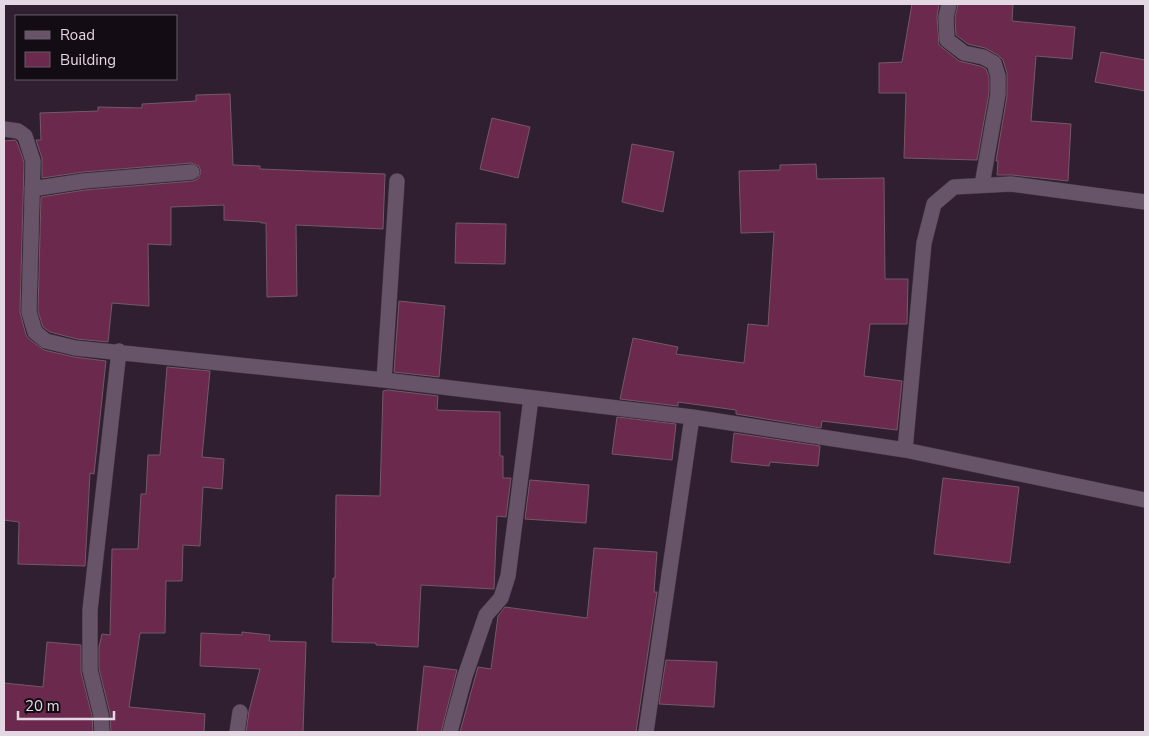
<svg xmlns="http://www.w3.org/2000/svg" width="1149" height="736" viewBox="0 0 1149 736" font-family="'Nunito Sans',sans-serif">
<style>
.building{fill:#6c294e;stroke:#735965}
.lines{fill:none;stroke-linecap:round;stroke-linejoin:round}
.street-casing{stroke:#483a48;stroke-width:16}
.street{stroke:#675468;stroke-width:15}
</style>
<rect width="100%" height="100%" fill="#2f1f30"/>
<path class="building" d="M 912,4 L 939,4 L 937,17 L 939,45 L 959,61 L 980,66 L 986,69 L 989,77 L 989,93 L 977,160 L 904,158 L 906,93 L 879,93 L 879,63 L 902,62 Z
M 958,4 L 1013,4 L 1012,21 L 1075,27 L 1072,59 L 1036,56 L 1031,121 L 1071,124 L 1068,181 L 1012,175 L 997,175 L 998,161 L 996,161 L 1007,96 L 1007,73 L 1003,60 L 998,55 L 985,48 L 968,44 L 956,35 L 955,18 Z
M 1101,52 L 1145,60 L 1145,91 L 1095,82 Z
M 230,94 L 233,165 L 260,166 L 260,169 L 385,174 L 383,229 L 296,225 L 297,296 L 267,297 L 266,223 L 261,223 L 261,222 L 224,220 L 224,205 L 171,207 L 171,245 L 148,244 L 149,306 L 112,303 L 108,342 L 77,339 L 50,332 L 43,327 L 38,311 L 41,197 L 85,190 L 193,181 L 198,179 L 201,172 L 199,166 L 191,163 L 83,172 L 42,178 L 42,158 L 36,140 L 41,140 L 40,113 L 98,111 L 98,107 L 142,108 L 142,104 L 196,101 L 196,95 Z
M 492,118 L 530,127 L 518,178 L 480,169 Z
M 15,140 L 17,142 L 24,162 L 20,312 L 26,335 L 29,339 L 44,350 L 74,357 L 106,361 L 94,474 L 90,473 L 85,566 L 18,564 L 19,522 L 4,520 L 4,141 Z
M 632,144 L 674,152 L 663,212 L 622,202 Z
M 816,164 L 817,179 L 884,178 L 885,279 L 908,279 L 907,324 L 870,324 L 864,376 L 902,381 L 897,430 L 822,421 L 821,428 L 736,414 L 736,410 L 678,402 L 678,406 L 620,399 L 633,338 L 678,347 L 676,354 L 744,363 L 748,324 L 768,326 L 774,232 L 741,233 L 739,171 L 780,170 L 780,165 Z
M 456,223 L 506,224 L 505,264 L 455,263 Z
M 399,301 L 445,306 L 439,377 L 394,372 Z
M 167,367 L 210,371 L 202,457 L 224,459 L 222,489 L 203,487 L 200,546 L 183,545 L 182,581 L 166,581 L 165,633 L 140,633 L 129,707 L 205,714 L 204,732 L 111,732 L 110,713 L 99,669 L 99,647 L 102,634 L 110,635 L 112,549 L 138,549 L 141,494 L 146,494 L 148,455 L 160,455 Z
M 388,390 L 438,396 L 437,410 L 500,412 L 500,456 L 503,456 L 503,478 L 511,478 L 506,517 L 497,516 L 494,589 L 421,585 L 418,647 L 376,645 L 376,643 L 332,642 L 333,578 L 335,578 L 336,495 L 380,496 L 383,391 Z
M 617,417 L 676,424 L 672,460 L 612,454 Z
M 734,433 L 820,446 L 818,466 L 770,462 L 769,466 L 731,462 Z
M 943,478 L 1019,487 L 1010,563 L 934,554 Z
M 530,480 L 589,485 L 586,523 L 525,519 Z
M 594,548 L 657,552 L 654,592 L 657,592 L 636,732 L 460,732 L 478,667 L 491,669 L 498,616 L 505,607 L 587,618 Z
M 242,632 L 270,635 L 269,641 L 306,642 L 303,732 L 246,732 L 249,711 L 260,669 L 200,666 L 201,633 L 242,635 Z
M 47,642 L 81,645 L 81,672 L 92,716 L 93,732 L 4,732 L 4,683 L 43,687 Z
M 666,660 L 717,662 L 714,707 L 659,704 Z
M 424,666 L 457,670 L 441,732 L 417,732 Z"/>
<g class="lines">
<g class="street-casing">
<path id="street" d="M 949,4 L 946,17 L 947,40 L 964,53 L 983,57 L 994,63 L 998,76 L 998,94 L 982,185
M 4,129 L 18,131 L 25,136 L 33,161 L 29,312 L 35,332 L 46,341 L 75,348 L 384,380 L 692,417 L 905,450 L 1145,500
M 32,189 L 84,181 L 192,172
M 384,380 L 397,181
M 905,450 L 924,243 L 934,204 L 954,187 L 1011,184 L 1145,202
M 102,732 L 101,715 L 90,670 L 90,610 L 119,351
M 237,732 L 240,712
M 450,732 L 465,676 L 486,615 L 501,598 L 508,576 L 531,398
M 646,732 L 692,417"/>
</g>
<use href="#street" class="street"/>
</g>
<rect width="1149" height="736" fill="none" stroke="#e2d7e2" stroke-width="10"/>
<rect x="15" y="15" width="162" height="65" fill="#130c14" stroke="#665d66"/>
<rect x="25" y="31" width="25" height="8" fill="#675468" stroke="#665d66"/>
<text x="60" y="40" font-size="15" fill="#e2d7e2">Road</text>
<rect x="25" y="52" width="25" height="15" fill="#6c294e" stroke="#665d66"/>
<text x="60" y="65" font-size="15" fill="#e2d7e2">Building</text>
<path d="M18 711v8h96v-8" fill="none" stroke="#e2d7e2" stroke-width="2.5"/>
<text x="25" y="711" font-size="15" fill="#e2d7e2" stroke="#130c14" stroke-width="4" paint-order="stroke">20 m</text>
</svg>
